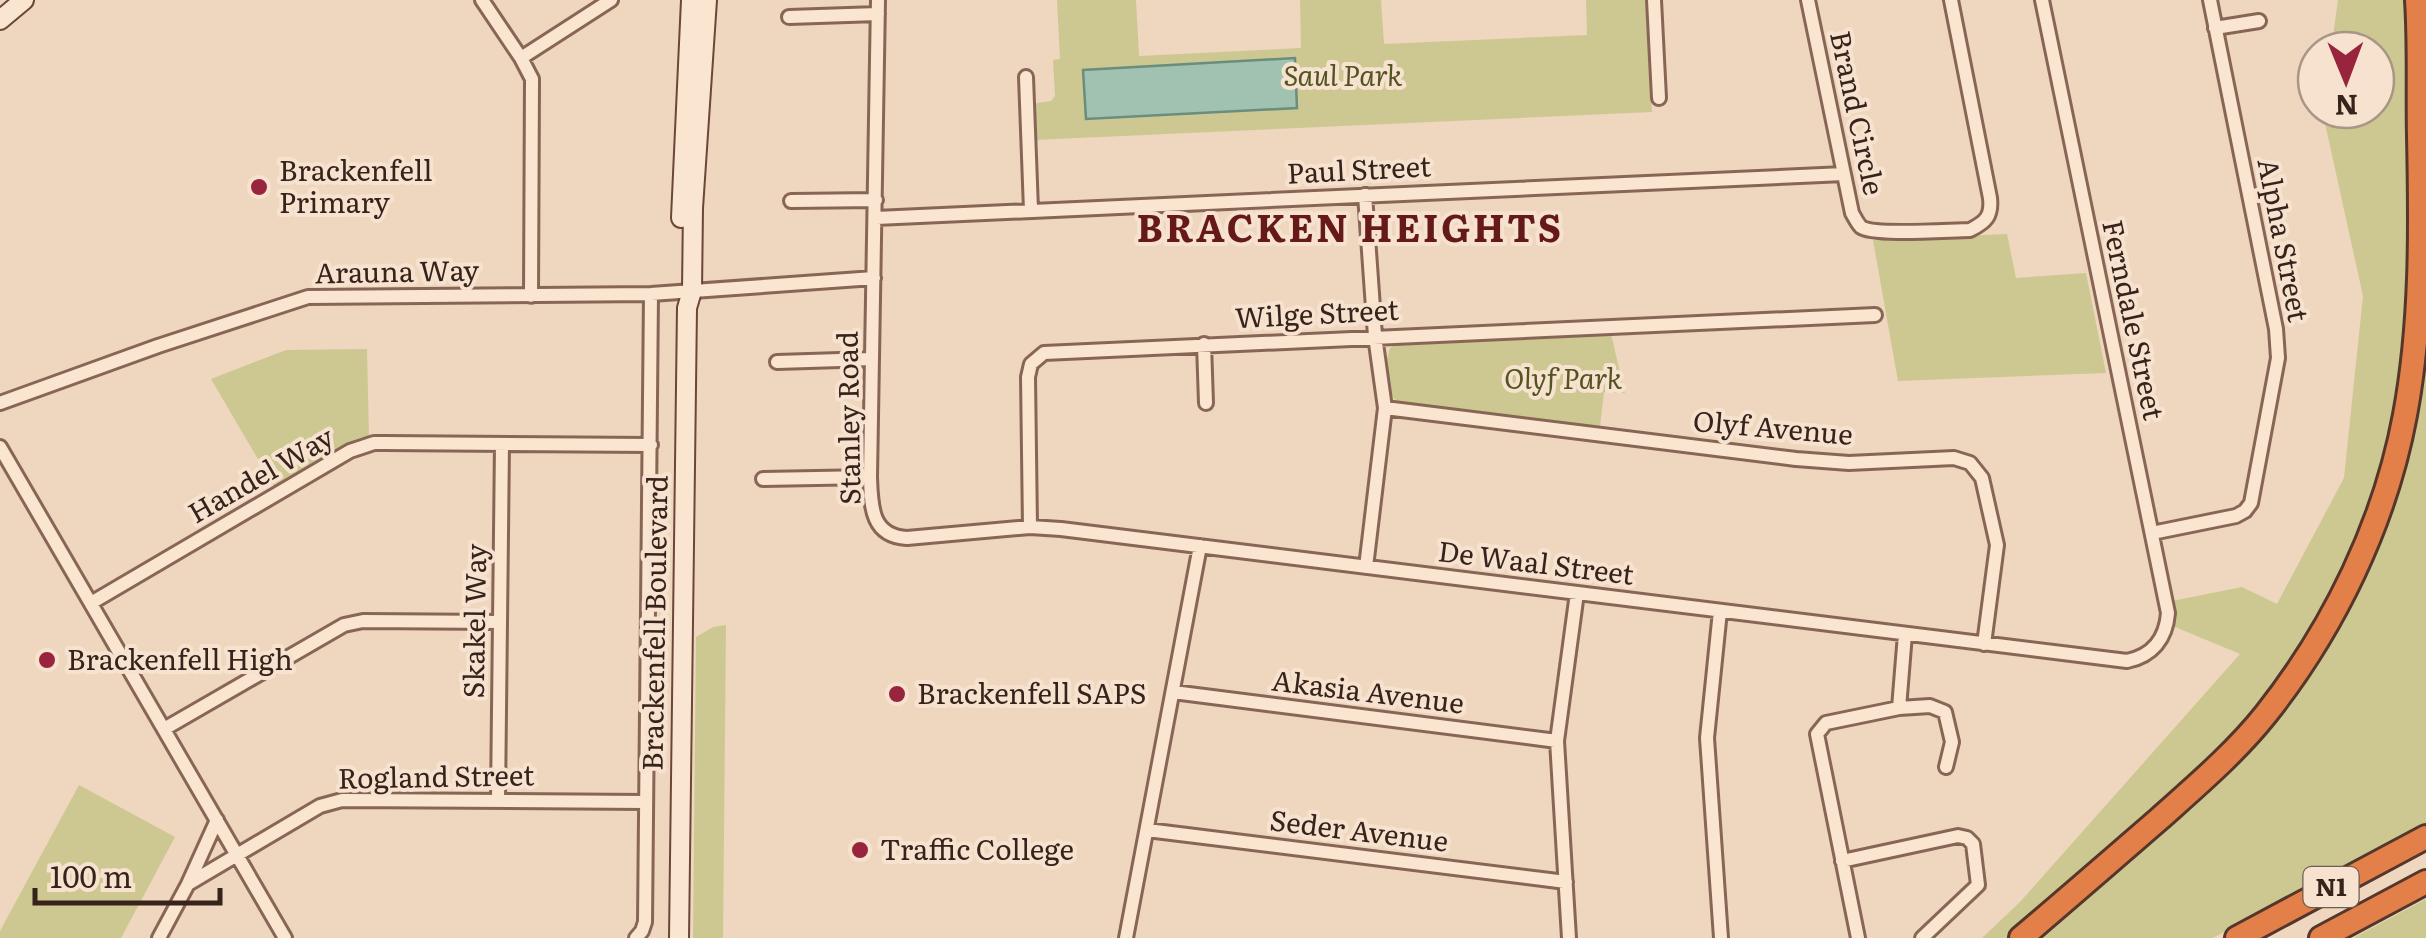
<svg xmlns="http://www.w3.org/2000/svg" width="2426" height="938" viewBox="0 0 2426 938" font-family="Literata,serif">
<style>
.green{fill:#cdc892}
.water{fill:#a1c1b1;stroke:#698e7d;stroke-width:2.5}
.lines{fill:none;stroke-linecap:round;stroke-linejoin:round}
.street-casing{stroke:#886656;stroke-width:18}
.secondary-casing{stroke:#6a4739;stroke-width:22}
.highway-casing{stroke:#55362b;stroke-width:28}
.street{stroke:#fae5d1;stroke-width:12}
.secondary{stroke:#fae5d1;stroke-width:18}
.highway{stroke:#e3804a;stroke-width:22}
.poi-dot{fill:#99243d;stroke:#f6e2ce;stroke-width:4}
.labels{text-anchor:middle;stroke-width:8;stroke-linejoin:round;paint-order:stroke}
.shield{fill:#f6e2ce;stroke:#705c51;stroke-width:2.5}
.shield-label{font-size:25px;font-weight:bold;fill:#37231b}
.park-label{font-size:28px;font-style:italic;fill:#525421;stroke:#f6e2ce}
.street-label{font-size:28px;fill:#37231b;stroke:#f6e2ce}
.poi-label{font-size:28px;fill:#37231b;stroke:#f6e2ce;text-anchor:start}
.district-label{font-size:38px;font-weight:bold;letter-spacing:2.5px;fill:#651919;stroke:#f6e2ce}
</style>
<rect width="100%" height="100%" fill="#efd6be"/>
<path class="green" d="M 1057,0 L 1136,0 L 1139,56 L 1301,48 L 1300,0 L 1381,0 L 1384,44 L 1587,35 L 1586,0 L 1647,0 L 1652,112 L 1034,140 L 1033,107 L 1037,103 L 1051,101 L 1055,96 L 1053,60 L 1060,59 Z
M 2338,0 L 2406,0 L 2412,214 L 2403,379 L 2387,455 L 2358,543 L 2318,625 L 2248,723 L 2171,798 L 2008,938 L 1982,938 L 2020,902 L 2240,654 L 2168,624 L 2167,602 L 2242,587 L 2277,604 L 2344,478 L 2363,296 L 2323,114 L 2323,110 L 2376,110 L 2376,50 L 2331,50 Z
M 2007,234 L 2016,278 L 2086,273 L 2106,373 L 1898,381 L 1873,240 Z
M 2426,281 L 2426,824 L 2213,938 L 2031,938 L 2220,772 L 2376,535 Z
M 1611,334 L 1625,393 L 1604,392 L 1600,427 L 1401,402 L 1394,399 L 1391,393 L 1387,359 L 1390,348 L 1397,344 Z
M 367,349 L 369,437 L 361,438 L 275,488 L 211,379 L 286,350 Z
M 726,625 L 723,938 L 693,938 L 696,637 L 713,627 Z
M 79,785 L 175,837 L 121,938 L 0,938 L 0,931 Z
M 2426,899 L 2426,938 L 2353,938 Z"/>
<path class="water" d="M 1295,58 L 1297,108 L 1086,119 L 1083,70 Z"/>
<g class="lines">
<g class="street-casing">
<path id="street" d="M 482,0 L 521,58 L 532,79 L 531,296
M 878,0 L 870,477 C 871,506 871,536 907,538 L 1030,527 L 1061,529 L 2127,661 C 2152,656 2166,639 2168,613 L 2042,0
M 1654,0 L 1659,98
M 1808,0 L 1852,213 C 1855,218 1857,223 1861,227 C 1873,236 1951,230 1970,230 C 1986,222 1992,216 1990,198 L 1951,0
M 789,17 L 878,14
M 2215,28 L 2259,21
M 521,58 L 611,0
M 1026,77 L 1031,210
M 1365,195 L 1375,336 L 1385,408 L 1366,567
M 791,201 L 876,200
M 876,218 L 1844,174
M 1204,344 L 1206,403
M 777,362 L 872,359
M 0,403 L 158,346 L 308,297 L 651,294 L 874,278
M 1385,408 L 1796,459 L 1849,463 L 1954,458 L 1970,463 L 1982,478 L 1997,545 L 1984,644
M 0,447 L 285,938
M 763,479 L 870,477
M 1030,527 L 1028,377 L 1031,364 L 1044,353 L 1875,315
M 2152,533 L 2236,516 L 2245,511 L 2251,503 L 2278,358 L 2276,329 L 2210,0
M 91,603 L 350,451 L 374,443 L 384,443 L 651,445
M 1720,611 L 1707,738 L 1721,938
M 1173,692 L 1557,741
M 1899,708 L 1930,706 L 1945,712 L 1952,742 L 1946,767
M 164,729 L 344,625 L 363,621 L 500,622
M 498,799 L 502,444
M 1147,830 L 1566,882
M 1842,861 L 1958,836 L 1967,838 L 1973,844 L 1978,885 L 1922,938
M 188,884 L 320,806 L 342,800 L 646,802
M 159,938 L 188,884 L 217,820
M 636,938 L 642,931 L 645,922 L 651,294
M 1126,938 L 1200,546
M 1569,938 L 1557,741 L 1577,593
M 1858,938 L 1817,734 L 1826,723 L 1899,708 L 1905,634"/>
</g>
<g class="secondary-casing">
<path id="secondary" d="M 0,20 L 24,0
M 681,218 L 691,0
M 679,938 L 687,308 L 692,291 L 693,208 L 707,0"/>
</g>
<g class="highway-casing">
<path id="highway" d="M 2021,938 C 2067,899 2113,859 2158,820 C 2196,786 2235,753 2266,714 C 2334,628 2385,523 2405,415 C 2422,324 2421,228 2419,136 C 2418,91 2420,45 2417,0
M 2237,938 L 2426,837
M 2321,938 L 2426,882"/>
</g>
<use href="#street" class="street"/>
<use href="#secondary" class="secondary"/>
<use href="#highway" class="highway"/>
</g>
<g class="poi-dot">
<circle cx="259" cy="187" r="10"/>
<circle cx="47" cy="660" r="10"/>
<circle cx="897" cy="694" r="10"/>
<circle cx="860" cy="850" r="10"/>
</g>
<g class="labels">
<rect class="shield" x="2303.5" y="867" width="55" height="40" rx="8"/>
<g class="shield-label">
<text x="2331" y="896">N1</text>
</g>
<g class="park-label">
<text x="1343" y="86">Saul Park</text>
<text x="1563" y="389">Olyf Park</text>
</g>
<g class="street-label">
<text transform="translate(1857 113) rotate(78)" y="10">Brand Circle</text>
<text transform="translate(1359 170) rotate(-3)" y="10">Paul Street</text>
<text transform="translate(2283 240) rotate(79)" y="10">Alpha Street</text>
<text transform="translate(397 272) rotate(-1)" y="10">Arauna Way</text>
<text transform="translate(1317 314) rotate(-3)" y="10">Wilge Street</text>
<text transform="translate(2133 320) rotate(78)" y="10">Ferndale Street</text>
<text transform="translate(849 418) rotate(-91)" y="10">Stanley Road</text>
<text transform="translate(1773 428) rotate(5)" y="10">Olyf Avenue</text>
<text transform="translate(261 475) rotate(-30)" y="10">Handel Way</text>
<text transform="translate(1536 563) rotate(7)" y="10">De Waal Street</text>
<text transform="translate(475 621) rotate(-89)" y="10">Skakel Way</text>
<text transform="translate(655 623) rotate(-89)" y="10">Brackenfell Boulevard</text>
<text transform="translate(1368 692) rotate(7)" y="10">Akasia Avenue</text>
<text transform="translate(436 777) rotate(-1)" y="10">Rogland Street</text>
<text transform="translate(1359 831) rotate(7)" y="10">Seder Avenue</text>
</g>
<g class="poi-label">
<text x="279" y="181">Brackenfell<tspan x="279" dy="32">Primary</tspan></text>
<text x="67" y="670">Brackenfell High</text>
<text x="917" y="704">Brackenfell SAPS</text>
<text x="880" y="860">Traffic College</text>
</g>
<g class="district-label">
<text x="1350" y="242">BRACKEN HEIGHTS</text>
</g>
</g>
<g transform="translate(2346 80) rotate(179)"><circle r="48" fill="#f6e2ce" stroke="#aa9686" stroke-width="2.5"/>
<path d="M0-8L18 38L0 25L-18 38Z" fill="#99243d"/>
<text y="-15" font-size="28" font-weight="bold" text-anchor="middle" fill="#37231b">N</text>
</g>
<path d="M35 888v15h185v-15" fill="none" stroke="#37231b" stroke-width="5"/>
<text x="50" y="888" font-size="30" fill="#37231b" stroke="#f6e2ce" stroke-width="8" paint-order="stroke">100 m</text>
</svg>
